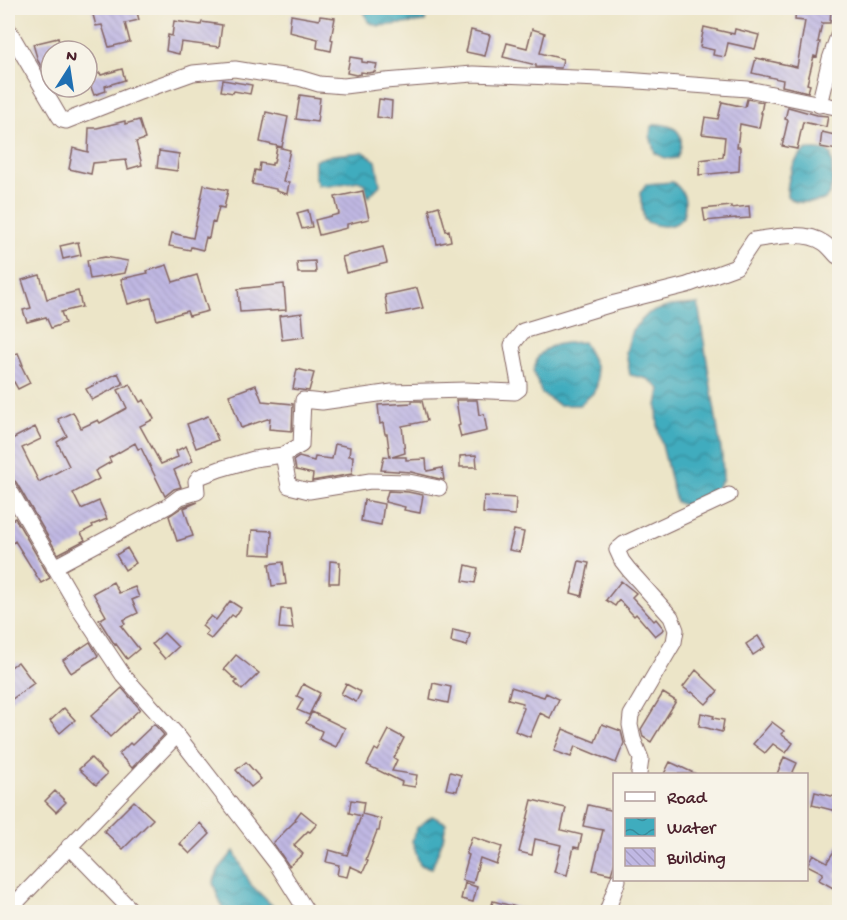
<svg xmlns="http://www.w3.org/2000/svg" width="847" height="920" viewBox="0 0 847 920" font-family="'Gochi Hand',sans-serif">
<style>
.water{fill:url(#water-waves);stroke:#446674;stroke-width:1.5}
.building{fill:url(#building-back-hatch)}
.lines{fill:none;stroke-linecap:round;stroke-linejoin:round}
.minor-casing{stroke:#836462;stroke-width:17}
.minor{stroke:#fff;stroke-width:15}
</style>
<defs>
<pattern id="water-waves" width="16" height="10" patternUnits="userSpaceOnUse" patternTransform="scale(1.5)"><rect width="16" height="10" fill="#3facbe"/><path d="M0 5q4-4 8 0t8 0" fill="none" stroke="#378b9b"/></pattern>
<pattern id="building-back-hatch" width="6" height="6" patternUnits="userSpaceOnUse" patternTransform="scale(1.5)"><rect width="6" height="6" fill="#c0b8e3"/><path d="M-1 5l2 2M0 0l6 6M5-1l2 2" fill="none" stroke="#a69ec3"/></pattern>
</defs>
<rect width="100%" height="100%" fill="#f7f3e8"/>
<filter id="ink" filterUnits="userSpaceOnUse"><feTurbulence type="fractalNoise" baseFrequency=".0167" numOctaves="2"/><feDisplacementMap in="SourceGraphic" scale="12" xChannelSelector="R" yChannelSelector="G"/><feConvolveMatrix kernelMatrix="1 2 1 2 8 2 1 2 1" color-interpolation-filters="sRGB"/></filter>
<filter id="wash" filterUnits="userSpaceOnUse"><feTurbulence type="fractalNoise" baseFrequency=".008" numOctaves="4" result="noise"/><feDisplacementMap in="SourceGraphic" scale="24" xChannelSelector="R" yChannelSelector="G"/><feGaussianBlur stdDeviation="1.35" result="paint"/><feColorMatrix in="noise" values="0 0 0 0 0 0 0 0 0 0 0 0 0 0 0 0 0 1.4 0 .05"/><feComposite in="paint" operator="in"/></filter>
<g filter="url(#wash)">
<rect width="100%" height="100%" fill="#ece5c8"/>
<path class="water" d="M 363,8 L 427,8 L 425,22 L 378,26 L 368,22 Z
M 656,124 C 679,125 687,136 677,158 C 668,160 663,158 655,153 L 650,136 L 651,127 Z
M 807,149 L 827,151 L 831,155 C 832,165 835,189 827,197 C 823,202 815,202 809,202 C 799,203 794,203 787,196 C 787,179 793,158 807,149 Z
M 364,152 L 376,161 L 380,185 L 368,197 L 365,184 L 358,181 L 329,186 L 318,185 L 315,178 L 315,160 L 333,155 Z
M 673,182 C 686,193 687,201 683,217 C 680,220 678,223 675,224 C 665,228 651,225 644,220 L 640,193 L 646,184 Z
M 698,304 L 722,456 L 723,479 L 711,496 L 692,509 L 676,502 L 658,429 L 657,406 L 660,389 L 648,379 L 630,375 L 626,352 L 632,330 L 649,313 L 670,306 Z
M 583,342 C 591,356 604,376 594,392 C 590,396 584,401 580,405 L 559,405 L 542,394 L 533,371 C 535,367 536,361 538,357 C 548,342 567,343 583,342 Z
M 432,816 L 446,823 L 443,839 L 432,868 L 420,865 L 412,841 L 417,828 Z
M 234,851 L 251,885 L 279,912 L 224,912 L 213,883 L 219,869 Z"/>
<g id="blocks">
<path class="building" d="M 103,8 L 136,8 L 139,20 L 125,23 L 130,42 L 109,47 L 102,25 L 96,26 L 92,11 Z
M 796,8 L 831,8 L 830,23 L 822,23 L 818,42 L 820,42 L 817,57 L 814,56 L 807,84 L 810,85 L 808,92 L 782,86 L 783,80 L 752,73 L 756,58 L 797,67 L 805,21 L 795,20 Z
M 291,15 L 319,20 L 320,16 L 335,18 L 331,39 L 333,40 L 331,51 L 317,48 L 318,39 L 289,32 Z
M 174,21 L 201,25 L 202,22 L 222,25 L 219,47 L 181,42 L 179,54 L 166,51 L 168,35 L 172,36 Z
M 704,27 L 734,34 L 735,29 L 759,35 L 755,49 L 728,43 L 725,57 L 713,55 L 714,50 L 700,47 Z
M 532,29 L 545,33 L 540,53 L 563,59 L 561,68 L 536,67 L 536,65 L 503,57 L 507,43 L 527,48 Z
M 471,30 L 490,35 L 485,56 L 466,52 Z
M 58,38 L 61,51 L 51,51 L 51,83 L 38,61 L 33,44 Z
M 350,57 L 362,59 L 362,62 L 377,64 L 375,72 L 368,73 L 361,72 L 361,74 L 356,75 L 347,73 Z
M 122,69 L 125,80 L 105,86 L 106,91 L 94,95 L 87,77 L 100,73 L 101,75 Z
M 223,80 L 252,85 L 250,94 L 234,91 L 233,93 L 221,91 Z
M 300,95 L 320,98 L 317,122 L 296,119 Z
M 379,99 L 392,101 L 391,119 L 377,117 Z
M 747,99 L 763,102 L 761,113 L 762,113 L 759,128 L 740,124 L 737,147 L 740,147 L 739,171 L 699,175 L 700,160 L 723,157 L 725,137 L 702,134 L 705,117 L 718,119 L 722,102 L 745,107 Z
M 788,107 L 817,115 L 828,116 L 826,127 L 803,122 L 797,149 L 782,146 L 788,120 L 785,119 Z
M 266,112 L 288,117 L 282,147 L 260,142 Z
M 139,120 L 145,139 L 136,142 L 142,165 L 128,169 L 126,160 L 93,163 L 91,174 L 69,169 L 73,148 L 88,152 L 89,128 L 97,128 L 125,121 L 125,124 Z
M 822,132 L 839,136 L 837,150 L 820,147 Z
M 277,147 L 290,150 L 283,182 L 289,183 L 287,194 L 276,191 L 276,189 L 252,184 L 255,170 L 259,171 L 260,163 L 272,165 L 272,163 L 274,163 Z
M 159,151 L 179,154 L 177,171 L 157,168 Z
M 204,185 L 228,190 L 224,208 L 219,207 L 215,223 L 212,222 L 209,238 L 206,237 L 203,250 L 191,247 L 190,250 L 169,246 L 172,233 L 193,238 Z
M 363,191 L 369,219 L 347,224 L 347,228 L 319,235 L 315,220 L 339,214 L 335,197 Z
M 439,206 L 446,231 L 449,230 L 451,241 L 437,244 L 429,209 Z
M 731,206 L 731,208 L 749,206 L 750,218 L 736,219 L 736,218 L 705,221 L 703,209 Z
M 308,210 L 312,227 L 302,229 L 297,213 Z
M 78,242 L 81,255 L 63,259 L 60,246 Z
M 383,247 L 387,263 L 346,273 L 342,257 Z
M 105,257 L 128,261 L 125,273 L 90,279 L 87,260 Z
M 315,261 L 316,273 L 298,273 L 297,262 Z
M 167,265 L 173,282 L 197,275 L 208,311 L 189,316 L 187,311 L 157,320 L 151,298 L 128,304 L 121,279 L 148,273 L 147,271 Z
M 40,275 L 47,299 L 78,291 L 82,307 L 61,312 L 65,323 L 51,328 L 46,317 L 27,322 L 23,310 L 31,308 L 22,280 Z
M 284,284 L 286,310 L 270,311 L 270,310 L 240,312 L 238,289 Z
M 417,288 L 423,308 L 388,315 L 385,295 Z
M 302,313 L 304,337 L 282,340 L 279,316 Z
M 18,353 L 23,365 L 21,365 L 30,383 L 18,389 L 14,382 L 8,385 L 8,357 Z
M 297,369 L 314,373 L 309,391 L 293,389 Z
M 118,373 L 123,384 L 92,400 L 86,389 Z
M 130,384 L 140,402 L 144,400 L 154,419 L 140,426 L 161,464 L 178,457 L 176,451 L 186,446 L 193,461 L 174,470 L 181,487 L 174,489 L 165,496 L 141,448 L 138,449 L 135,443 L 109,458 L 111,462 L 95,471 L 99,479 L 73,493 L 81,509 L 99,501 L 107,519 L 92,525 L 93,527 L 81,533 L 85,540 L 58,554 L 16,482 L 11,478 L 8,471 L 8,441 L 35,427 L 41,439 L 22,448 L 39,482 L 69,466 L 57,442 L 67,436 L 58,419 L 73,412 L 81,428 L 98,420 L 100,423 L 127,408 L 118,390 Z
M 256,385 L 262,401 L 293,404 L 292,431 L 269,429 L 270,418 L 241,428 L 229,395 Z
M 456,400 L 477,400 L 479,415 L 484,414 L 487,431 L 461,437 L 458,426 L 460,425 Z
M 412,401 L 422,401 L 427,421 L 402,426 L 405,453 L 392,457 L 406,457 L 406,460 L 426,459 L 427,471 L 442,468 L 444,480 L 411,472 L 381,470 L 384,456 L 390,457 L 387,434 L 385,434 L 383,423 L 380,424 L 378,405 L 412,403 Z
M 208,416 L 218,440 L 196,448 L 187,424 Z
M 335,444 L 350,447 L 349,456 L 353,456 L 352,474 L 312,481 L 313,474 L 296,470 L 294,460 L 299,457 L 314,461 L 315,457 L 332,459 Z
M 476,455 L 477,467 L 460,467 L 460,456 Z
M 388,491 L 408,492 L 423,495 L 420,513 L 404,510 L 405,507 L 385,502 Z
M 484,496 L 516,498 L 515,515 L 483,513 Z
M 364,500 L 384,504 L 381,525 L 361,521 Z
M 198,502 L 184,508 L 193,536 L 177,541 L 169,516 L 184,506 Z
M 15,518 L 50,578 L 41,583 L 15,541 L 8,546 L 8,522 Z
M 252,530 L 272,531 L 271,555 L 250,554 Z
M 514,530 L 524,532 L 520,552 L 509,550 Z
M 127,548 L 136,563 L 125,570 L 116,555 Z
M 330,561 L 340,562 L 339,583 L 329,583 Z
M 579,561 L 589,563 L 582,596 L 571,593 Z
M 283,562 L 286,584 L 272,586 L 269,564 Z
M 466,565 L 478,568 L 475,583 L 463,581 Z
M 621,581 L 636,593 L 632,597 L 654,621 L 656,619 L 664,629 L 655,636 L 636,614 L 634,616 L 619,600 L 615,606 L 606,600 Z
M 113,582 L 119,593 L 135,587 L 139,597 L 132,600 L 138,613 L 123,620 L 125,624 L 121,626 L 139,649 L 127,659 L 116,644 L 115,645 L 99,620 L 106,616 L 93,593 Z
M 230,601 L 241,608 L 235,617 L 232,615 L 211,639 L 205,635 L 208,631 L 202,626 L 211,616 L 216,620 Z
M 281,609 L 290,609 L 293,629 L 279,628 Z
M 453,630 L 470,634 L 467,646 L 451,642 Z
M 164,633 L 178,647 L 165,659 L 152,644 Z
M 758,636 L 765,647 L 753,655 L 746,644 Z
M 90,642 L 98,656 L 71,673 L 63,660 Z
M 236,655 L 259,673 L 242,690 L 235,683 L 237,681 L 224,669 Z
M 18,662 L 34,683 L 8,702 L 8,669 Z
M 696,670 L 718,691 L 706,704 L 692,692 L 691,693 L 683,687 Z
M 433,683 L 451,687 L 448,703 L 430,699 Z
M 303,684 L 320,693 L 309,715 L 297,710 L 303,699 L 297,696 Z
M 346,684 L 361,692 L 356,702 L 341,694 Z
M 511,687 L 544,697 L 546,693 L 559,699 L 550,718 L 540,713 L 530,737 L 515,731 L 524,708 L 522,707 L 523,703 L 508,699 Z
M 122,688 L 140,709 L 110,737 L 91,716 Z
M 663,693 L 676,701 L 651,742 L 643,737 L 641,729 Z
M 64,708 L 75,720 L 60,733 L 50,721 Z
M 312,712 L 345,728 L 336,747 L 319,739 L 322,731 L 306,723 Z
M 701,713 L 714,716 L 713,718 L 724,720 L 722,732 L 699,726 Z
M 772,722 L 784,731 L 781,734 L 793,743 L 786,753 L 773,744 L 765,753 L 753,744 Z
M 154,724 L 164,735 L 132,768 L 119,754 L 130,743 L 132,745 Z
M 602,724 L 621,731 L 624,743 L 616,763 L 575,746 L 571,757 L 554,751 L 563,729 L 595,742 Z
M 389,730 L 404,738 L 394,758 L 397,760 L 392,771 L 417,775 L 415,787 L 401,785 L 402,782 L 367,765 L 375,749 L 378,751 Z
M 784,757 L 797,763 L 792,774 L 777,774 Z
M 91,758 L 107,774 L 96,785 L 79,769 Z
M 246,762 L 261,779 L 251,787 L 236,770 Z
M 670,762 L 696,774 L 664,774 Z
M 450,772 L 461,775 L 457,791 L 446,789 Z
M 55,791 L 66,802 L 56,812 L 45,801 Z
M 815,792 L 840,798 L 840,812 L 812,805 Z
M 351,800 L 364,802 L 362,814 L 381,819 L 379,831 L 377,831 L 366,860 L 368,861 L 363,872 L 350,866 L 347,877 L 337,875 L 339,865 L 326,862 L 329,850 L 347,855 L 361,816 L 349,813 Z
M 532,800 L 566,808 L 561,830 L 582,835 L 579,848 L 574,847 L 567,875 L 554,872 L 561,845 L 535,839 L 532,855 L 519,852 Z
M 134,801 L 153,819 L 123,849 L 104,831 Z
M 588,805 L 615,811 L 615,862 L 611,874 L 593,870 L 603,830 L 583,826 Z
M 301,811 L 317,824 L 310,832 L 308,831 L 294,845 L 303,854 L 289,866 L 273,843 L 296,820 L 295,819 Z
M 200,823 L 210,834 L 190,854 L 180,844 Z
M 472,837 L 502,847 L 496,864 L 480,858 L 473,883 L 462,880 L 469,855 L 466,854 Z
M 840,842 L 840,868 L 835,876 L 839,878 L 833,888 L 819,880 L 823,873 L 807,865 L 813,854 L 827,862 Z
M 465,883 L 477,887 L 473,902 L 461,899 Z
M 493,901 L 524,909 L 523,912 L 490,912 Z"/>
</g>
</g>
<g filter="url(#ink)">
<use href="#blocks" fill-opacity="0" stroke="#836462" stroke-width="1.5"/>
<g class="lines">
<g class="minor-casing">
<path id="minor" d="M 8,29 L 59,116 L 62,120 L 66,121 L 137,93 L 193,73 L 235,69 L 260,73 L 299,78 L 319,84 L 344,86 L 385,81 L 473,74 L 625,80 L 748,89 L 840,108
M 819,105 L 830,59 L 840,30
M 283,455 L 289,486 L 309,491 L 370,481 L 409,482 L 439,488
M 8,487 L 81,612 L 123,675 L 177,735 L 276,863 L 307,912
M 54,567 L 168,506 L 180,497 L 197,492 L 196,481 L 199,477 L 220,469 L 254,459 L 283,455 L 301,445 L 303,400 L 322,402 L 392,392 L 465,390 L 515,392 L 519,389 L 519,384 L 512,345 L 523,331 L 615,303 L 687,285 L 736,267 L 754,240 C 773,237 807,230 824,243 C 829,246 833,252 837,256 L 840,257
M 639,774 L 641,759 L 633,739 L 630,725 L 631,715 L 674,642 L 676,630 L 671,617 L 629,570 L 622,561 L 617,550 L 624,544 L 729,495
M 69,846 L 133,912
M 8,911 L 177,735
M 607,912 L 618,880"/>
</g>
<use href="#minor" class="minor"/>
</g>
</g>
<rect width="847" height="920" fill="none" stroke="#f7f3e8" stroke-width="30"/>
<rect x="613" y="773" width="195" height="108" fill="#f7f3e8" stroke="#b29e9c" stroke-width="1.5"/>
<rect x="625" y="792" width="30" height="9" fill="#ffffff" stroke="#b29e9c" stroke-width="1.5"/>
<text x="667" y="803" font-size="18" fill="#4a1f2b">Road</text>
<rect x="625" y="818" width="30" height="18" fill="url(#water-waves)" stroke="#b29e9c" stroke-width="1.5"/>
<text x="667" y="833" font-size="18" fill="#4a1f2b">Water</text>
<rect x="625" y="848" width="30" height="18" fill="url(#building-back-hatch)" stroke="#b29e9c" stroke-width="1.5"/>
<text x="667" y="863" font-size="18" fill="#4a1f2b">Building</text>
<g transform="translate(69 69) rotate(12)"><circle r="28" fill="#f7f3e8" stroke="#b29e9c" stroke-width="1.5"/>
<path d="M0-4.5L10 22L0 15L-10 22Z" fill="#1f6fb2"/>
<text y="-9" font-size="16" font-weight="bold" text-anchor="middle" fill="#4a1f2b">N</text>
</g>
</svg>
